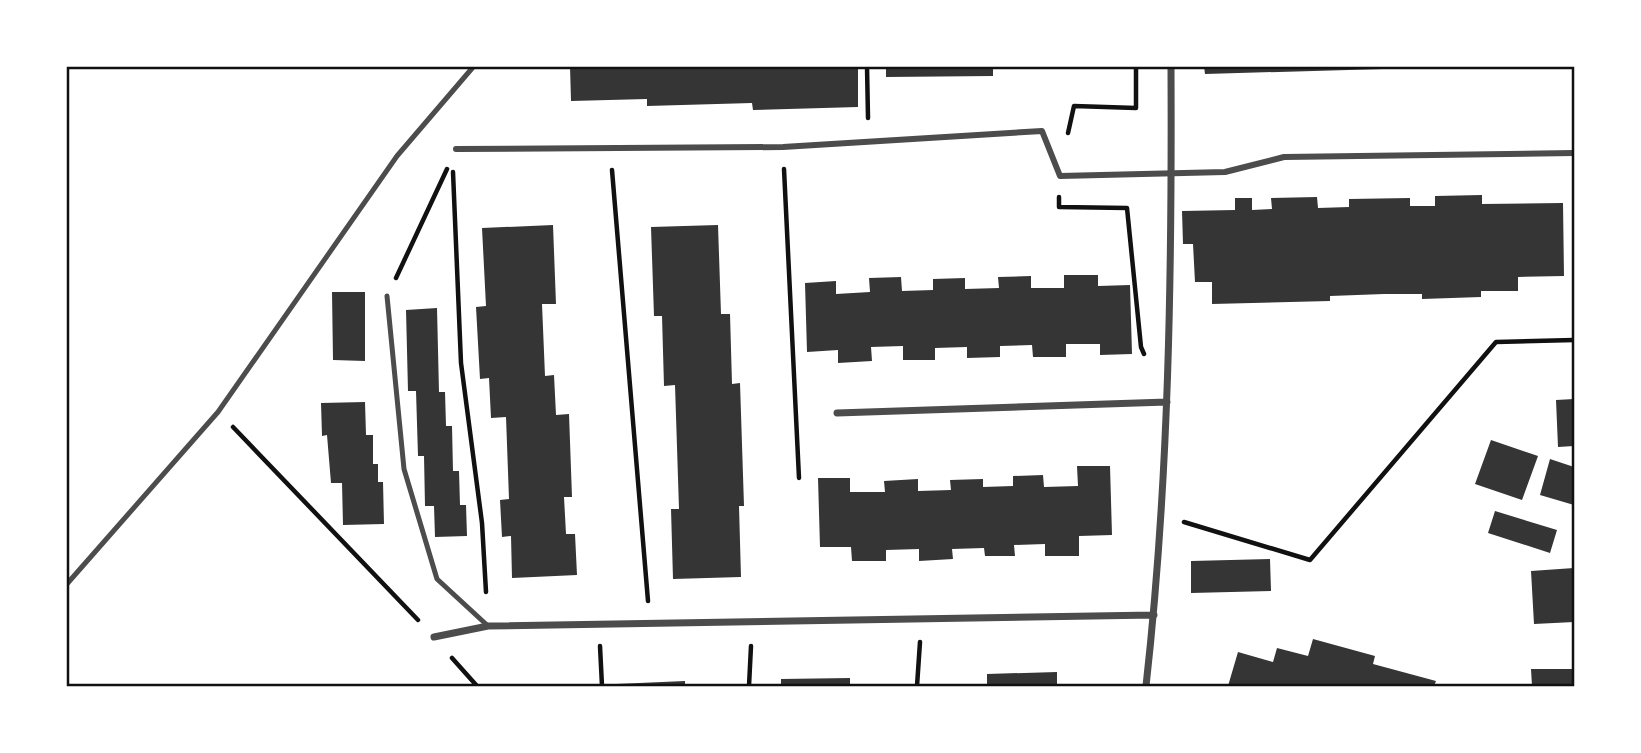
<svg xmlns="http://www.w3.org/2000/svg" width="1641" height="753" viewBox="0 0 1641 753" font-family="'PT Sans',sans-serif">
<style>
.building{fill:#353535}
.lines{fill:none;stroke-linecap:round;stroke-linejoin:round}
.path{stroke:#111;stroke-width:4.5}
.service{stroke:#4c4c4c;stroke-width:5}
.pedestrian{stroke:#4c4c4c;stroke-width:6}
.minor{stroke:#4c4c4c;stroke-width:7}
.neatline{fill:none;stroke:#111;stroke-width:2.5}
</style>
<rect width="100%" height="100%" fill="#fff"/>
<path class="building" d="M 570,66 L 858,66 L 858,107 L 753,110 L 752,103 L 647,106 L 647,99 L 571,101 Z
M 886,66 L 993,66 L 993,76 L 886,77 Z
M 1204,66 L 1383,66 L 1383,69 L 1205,74 Z
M 1482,195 L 1482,204 L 1563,203 L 1564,276 L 1518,277 L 1518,291 L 1481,291 L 1481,297 L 1422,299 L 1422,294 L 1384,294 L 1330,296 L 1330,301 L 1212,304 L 1212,282 L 1195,282 L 1193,244 L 1183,244 L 1182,211 L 1235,210 L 1235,198 L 1252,198 L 1252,210 L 1272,209 L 1271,198 L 1317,197 L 1318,208 L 1349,207 L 1349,199 L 1410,198 L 1410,206 L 1435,206 L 1435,196 Z
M 553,225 L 556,304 L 542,304 L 545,376 L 554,375 L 556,415 L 569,414 L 572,497 L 564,497 L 566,534 L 575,534 L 577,575 L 512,578 L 511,536 L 502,537 L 500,500 L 509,499 L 506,417 L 491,418 L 489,378 L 480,379 L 476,307 L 486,306 L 482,228 Z
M 718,225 L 721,314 L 730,314 L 732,384 L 740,383 L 744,506 L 739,506 L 741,577 L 673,579 L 671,509 L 679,509 L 675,385 L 664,386 L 662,316 L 654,316 L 651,227 Z
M 1064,275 L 1098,275 L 1098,286 L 1130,285 L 1132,354 L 1100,355 L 1100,344 L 1066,344 L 1066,357 L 1033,357 L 1032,345 L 1000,346 L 1000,357 L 967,358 L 967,347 L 935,348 L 935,360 L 903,360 L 903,346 L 871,347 L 872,361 L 838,363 L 838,350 L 807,352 L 805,283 L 836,281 L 836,294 L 870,292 L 869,278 L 901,277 L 902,291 L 933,290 L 933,279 L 965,278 L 965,289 L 999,288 L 998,277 L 1031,276 L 1031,288 L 1064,288 Z
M 332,292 L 365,292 L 365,361 L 333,360 Z
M 437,308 L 439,392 L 445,392 L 446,426 L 452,426 L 453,471 L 459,471 L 460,505 L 466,505 L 467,536 L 435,537 L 434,506 L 425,506 L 424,456 L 418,456 L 416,391 L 408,391 L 406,310 Z
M 1574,399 L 1574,446 L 1558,447 L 1556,400 Z
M 365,402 L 366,435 L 373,435 L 373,464 L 378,464 L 378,482 L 383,482 L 384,524 L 343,525 L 342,483 L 331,483 L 327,435 L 322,436 L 321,403 Z
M 1491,440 L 1538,456 L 1522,500 L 1475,484 Z
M 1550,459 L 1574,467 L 1574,505 L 1540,495 Z
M 1077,466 L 1110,466 L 1112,535 L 1079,536 L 1079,556 L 1045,556 L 1045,544 L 1014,545 L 1015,556 L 985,556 L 984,548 L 952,549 L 953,559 L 919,561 L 919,549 L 886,550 L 886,561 L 852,561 L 851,547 L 820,547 L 818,478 L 850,478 L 850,492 L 885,492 L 884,481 L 918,479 L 918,491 L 951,490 L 950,480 L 983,479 L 983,487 L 1013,486 L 1013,476 L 1043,475 L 1044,487 L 1078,486 Z
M 1495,511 L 1557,530 L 1550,553 L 1488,533 Z
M 1270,559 L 1271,591 L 1191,593 L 1191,561 Z
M 1574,568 L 1574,622 L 1534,624 L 1531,571 Z
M 1313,639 L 1375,656 L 1373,664 L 1436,681 L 1434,686 L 1228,686 L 1238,652 L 1273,662 L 1277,648 L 1308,656 Z
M 1531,669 L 1574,669 L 1574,686 L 1532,686 Z
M 1057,672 L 1057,686 L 987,686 L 987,674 Z
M 850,678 L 850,686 L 781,686 L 781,679 Z
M 685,681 L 685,686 L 616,686 L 616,684 Z"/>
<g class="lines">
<path class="path" d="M 867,66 L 868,118
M 1068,133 L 1074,106 L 1136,108 L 1136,66
M 784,169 L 799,478
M 612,170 L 648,601
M 453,172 L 461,363 L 482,523 L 486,592
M 1059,197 L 1059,207 L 1127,208 L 1141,347 L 1144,354
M 396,278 L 447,169
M 233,427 L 418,620
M 1184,522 L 1310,560 L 1496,342 L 1574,340
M 600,646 L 602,686
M 452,658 L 477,686
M 749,686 L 751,646
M 917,686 L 920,642"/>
<path class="service" d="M 387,296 L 404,469 L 437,579 L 488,626
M 66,585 L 218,412 L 397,156 L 474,66"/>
<path class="pedestrian" d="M 456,149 L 783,147 L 1042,131 L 1060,176 L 1225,172 L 1284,157 L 1574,153"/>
<path class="minor" d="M 837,413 L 1167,402
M 434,637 L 488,626 L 1154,615
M 1146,686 C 1169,481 1172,273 1171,66"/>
</g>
<rect width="1641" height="753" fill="none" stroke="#ffffff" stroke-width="136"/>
<rect x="68" y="68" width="1505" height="617" class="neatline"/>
</svg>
